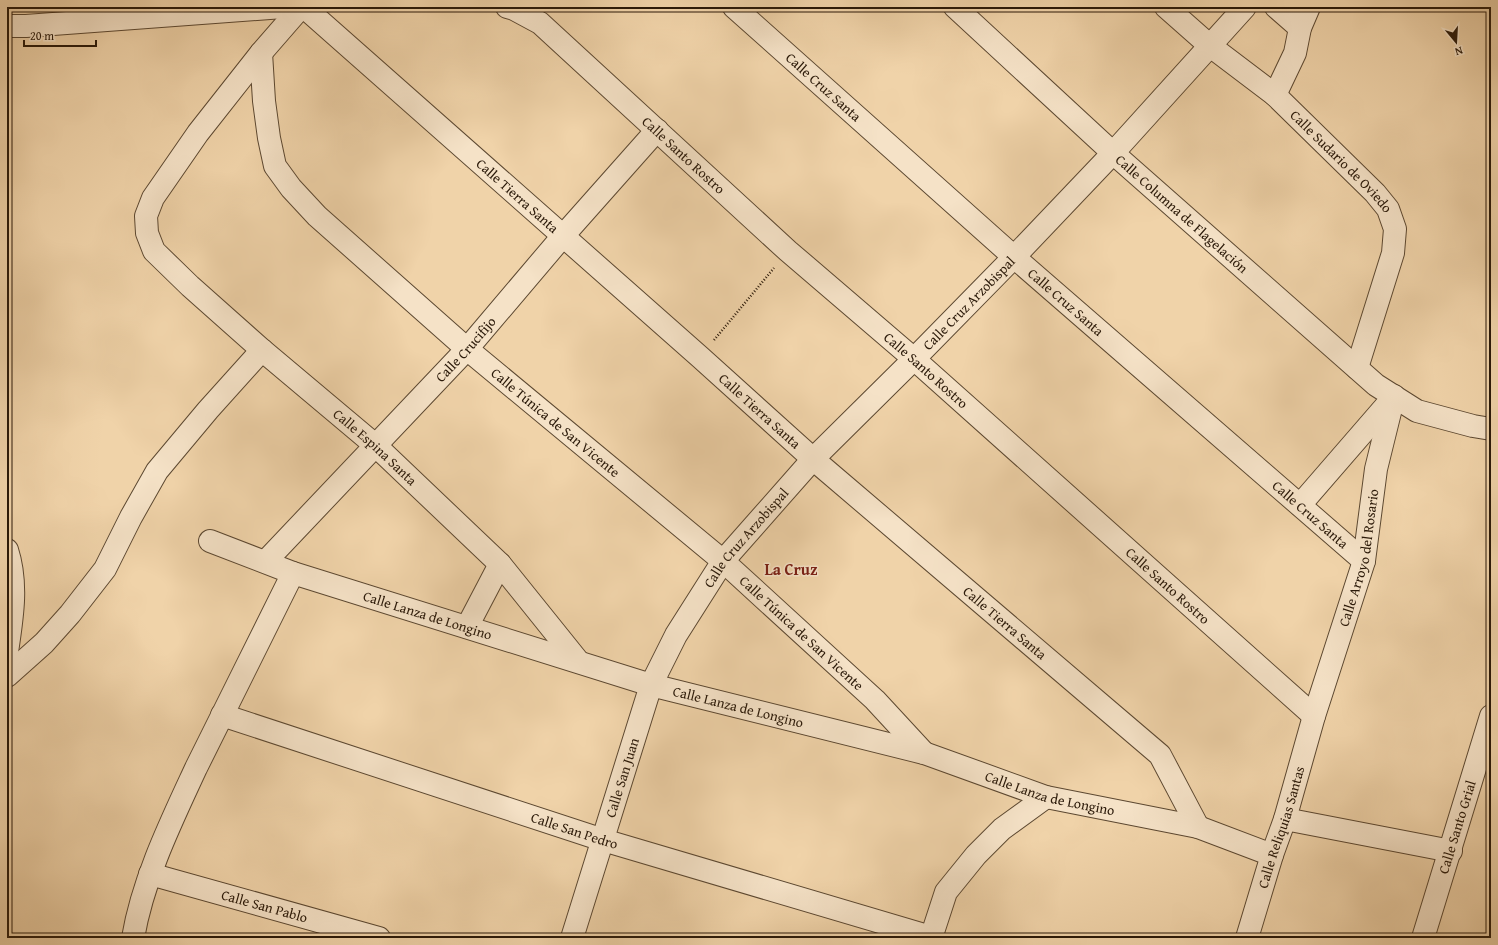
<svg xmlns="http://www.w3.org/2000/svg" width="1498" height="945" viewBox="0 0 1498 945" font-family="'Gentium Book Plus',serif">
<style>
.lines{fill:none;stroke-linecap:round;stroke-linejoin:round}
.minor-casing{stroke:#5c4831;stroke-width:24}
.path{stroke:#2a1909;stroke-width:2.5;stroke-dasharray:1 2;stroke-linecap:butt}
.minor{stroke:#f5e2c7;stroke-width:22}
.labels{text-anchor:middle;stroke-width:3;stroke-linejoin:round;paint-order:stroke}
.street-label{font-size:14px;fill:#2a1909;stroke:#f5e2c7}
.quarter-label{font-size:16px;font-weight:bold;fill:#7a1f14;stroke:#f5e2c7}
</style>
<rect width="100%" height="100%" fill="#f0d3a9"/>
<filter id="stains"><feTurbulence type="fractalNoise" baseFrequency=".005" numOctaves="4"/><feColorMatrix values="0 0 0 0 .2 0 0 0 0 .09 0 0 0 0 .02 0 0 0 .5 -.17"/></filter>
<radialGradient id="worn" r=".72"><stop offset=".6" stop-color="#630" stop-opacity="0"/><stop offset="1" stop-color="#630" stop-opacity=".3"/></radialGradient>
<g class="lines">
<g class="minor-casing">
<g id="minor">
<path id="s1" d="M 301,7 L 261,53 L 198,133 L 153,198 L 146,216 L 147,233 L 154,251 L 190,286 L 262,350 L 375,445 L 500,564 L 578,661"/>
<path id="s2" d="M 304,7 L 700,357 L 813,459 L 1160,755 L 1198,827"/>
<path id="s3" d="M 507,7 L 514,9 L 540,23 L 788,251 L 914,359 L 1314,716"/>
<path id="s4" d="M 734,7 L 1014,257 L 1364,561"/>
<path id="s5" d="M 955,7 L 1113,153 L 1376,385 L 1417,411 L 1473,426 L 1491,429"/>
<path id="s6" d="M 1166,7 L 1209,45 L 1275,95 L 1375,193 L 1388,209 L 1395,229 L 1393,253 L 1357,368"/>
<path d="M 1276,7 L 1300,28"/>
<path d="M 7,26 L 26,26 L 283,7"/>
<path id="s7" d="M 261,53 L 264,101 L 269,138 L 275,166 L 291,188 L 317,216 L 467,349 L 723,561 L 875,700 L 924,753"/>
<path d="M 1275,95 L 1295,53 L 1300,28 L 1309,7"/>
<path d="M 1300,505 L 1391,400"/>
<path id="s8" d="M 210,541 L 293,573 L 651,685 L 924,753 L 1046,797 L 1198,827 L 1272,855"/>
<path d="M 7,550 C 18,584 12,618 7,652"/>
<path id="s9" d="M 266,561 L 467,349 L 562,237 L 657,130"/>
<path d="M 467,627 L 500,564"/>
<path d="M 7,676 L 44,643 L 70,614 L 105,569 L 131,517 L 157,471 L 208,410 L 262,350"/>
<path id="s10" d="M 222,715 L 603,840 L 931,937"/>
<path d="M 1285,819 L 1451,851"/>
<path id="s11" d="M 150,874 L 379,938"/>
<path d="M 133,938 C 143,879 171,822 196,768 C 228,703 261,638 293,573"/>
<path id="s12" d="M 572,938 L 651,685 L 676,635 L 723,561 L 813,459 L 914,359 L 1014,257 L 1113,153 L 1245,7"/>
<path d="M 931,938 L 946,892 L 976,855 L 1002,829 L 1046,797"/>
<path id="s13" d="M 1247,938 L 1272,855 L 1285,819 L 1314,716 L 1364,561 L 1376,469 L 1394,396"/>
<path id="s14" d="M 1423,938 L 1491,716"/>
</g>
</g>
<path class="path" d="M 714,340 L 774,268"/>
<use href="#minor" class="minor"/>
</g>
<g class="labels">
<g class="street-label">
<text dy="5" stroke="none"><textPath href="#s4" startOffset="120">Calle Cruz Santa</textPath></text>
<text dy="5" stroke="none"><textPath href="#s3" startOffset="232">Calle Santo Rostro</textPath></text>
<text dy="5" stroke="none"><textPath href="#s6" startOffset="234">Calle Sudario de Oviedo</textPath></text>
<text dy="5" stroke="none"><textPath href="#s2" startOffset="285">Calle Tierra Santa</textPath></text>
<text dy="5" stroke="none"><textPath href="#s5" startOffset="307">Calle Columna de Flagelación</textPath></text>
<text dy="5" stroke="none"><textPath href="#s4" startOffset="444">Calle Cruz Santa</textPath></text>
<text dy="5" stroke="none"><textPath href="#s12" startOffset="765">Calle Cruz Arzobispal</textPath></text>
<text dy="5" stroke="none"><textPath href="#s9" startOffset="291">Calle Crucifijo</textPath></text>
<text dy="5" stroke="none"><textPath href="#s3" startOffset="556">Calle Santo Rostro</textPath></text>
<text dy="5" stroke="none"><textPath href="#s2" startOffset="609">Calle Tierra Santa</textPath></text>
<text dy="5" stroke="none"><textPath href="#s7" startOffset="495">Calle Túnica de San Vicente</textPath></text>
<text dy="5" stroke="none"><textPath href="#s1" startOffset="593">Calle Espina Santa</textPath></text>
<text dy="5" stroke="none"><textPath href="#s4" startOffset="768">Calle Cruz Santa</textPath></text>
<text dy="5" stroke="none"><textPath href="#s12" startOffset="441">Calle Cruz Arzobispal</textPath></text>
<text dy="5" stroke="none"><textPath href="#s13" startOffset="397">Calle Arroyo del Rosario</textPath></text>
<text dy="5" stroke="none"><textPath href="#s3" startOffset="880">Calle Santo Rostro</textPath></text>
<text dy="5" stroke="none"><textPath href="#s8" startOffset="230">Calle Lanza de Longino</textPath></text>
<text dy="5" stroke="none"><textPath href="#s2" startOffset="933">Calle Tierra Santa</textPath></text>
<text dy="5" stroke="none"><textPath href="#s7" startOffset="819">Calle Túnica de San Vicente</textPath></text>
<text dy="5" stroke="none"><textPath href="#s8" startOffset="554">Calle Lanza de Longino</textPath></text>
<text dy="5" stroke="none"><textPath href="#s12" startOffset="168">Calle San Juan</textPath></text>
<text dy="5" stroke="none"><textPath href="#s8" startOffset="878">Calle Lanza de Longino</textPath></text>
<text dy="5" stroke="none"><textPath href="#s13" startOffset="116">Calle Reliquias Santas</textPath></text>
<text dy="5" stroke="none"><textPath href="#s14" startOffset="116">Calle Santo Grial</textPath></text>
<text dy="5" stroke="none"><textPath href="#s10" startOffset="371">Calle San Pedro</textPath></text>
<text dy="5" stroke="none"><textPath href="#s11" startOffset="119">Calle San Pablo</textPath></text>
</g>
<g class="quarter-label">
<text x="791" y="575">La Cruz</text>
</g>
</g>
<rect width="1498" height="945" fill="none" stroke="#f0d3a9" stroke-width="24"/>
<rect x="8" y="8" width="1482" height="929" fill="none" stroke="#2a1909" stroke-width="2"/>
<rect x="12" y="12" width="1474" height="921" fill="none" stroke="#2a1909"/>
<g transform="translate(1456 42) rotate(162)" stroke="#f5e2c7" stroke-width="3" paint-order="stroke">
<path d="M0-3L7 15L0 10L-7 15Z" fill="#2a1909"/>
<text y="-6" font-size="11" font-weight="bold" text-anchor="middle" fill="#2a1909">N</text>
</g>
<path d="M24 40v6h72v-6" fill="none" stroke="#2a1909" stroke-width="2"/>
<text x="30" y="40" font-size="12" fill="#2a1909" stroke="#f5e2c7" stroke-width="3" paint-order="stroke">20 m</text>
<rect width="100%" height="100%" filter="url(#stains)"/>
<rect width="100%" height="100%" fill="url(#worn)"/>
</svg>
